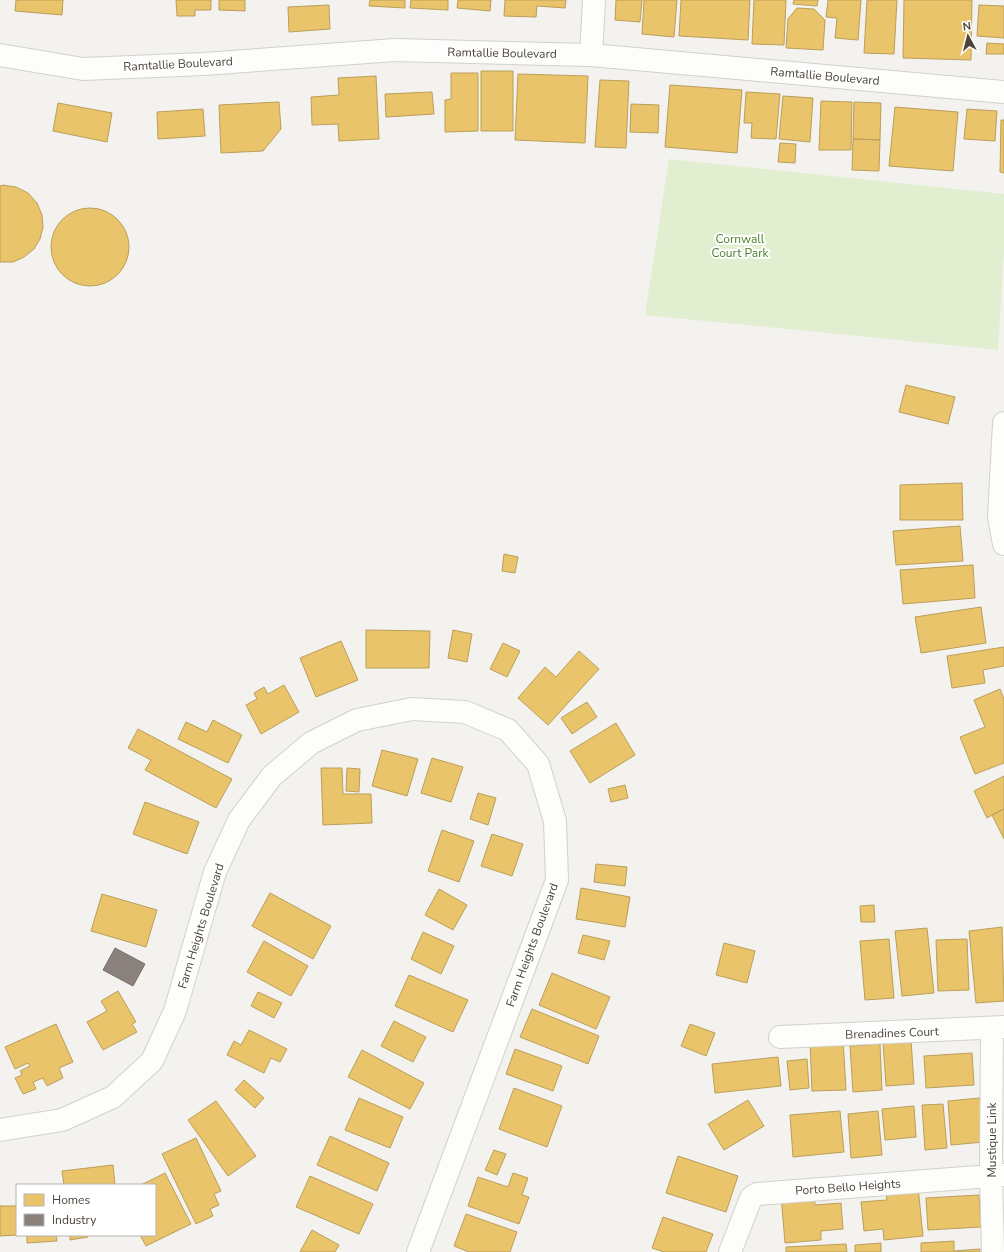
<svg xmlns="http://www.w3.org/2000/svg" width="1004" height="1252" viewBox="0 0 1004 1252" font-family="'Nunito Sans',sans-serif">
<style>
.green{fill:#e1eecf}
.homes{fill:#e9c46a;stroke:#ba9e5b}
.industry{fill:#8a817c;stroke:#776f68}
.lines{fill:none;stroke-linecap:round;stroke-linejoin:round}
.minor-casing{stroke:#d2d0cb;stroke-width:24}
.minor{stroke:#fdfdfc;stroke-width:22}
.labels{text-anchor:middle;stroke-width:4;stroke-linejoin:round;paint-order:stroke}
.street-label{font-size:12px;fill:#4b4439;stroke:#fff}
.park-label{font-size:12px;fill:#4a7f2a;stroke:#fff}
</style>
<rect width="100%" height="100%" fill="#f4f2ee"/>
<path class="green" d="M 669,159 L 1004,194 L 1004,252 L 998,350 L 645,315 Z"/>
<path class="homes" d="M 16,0 L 63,0 L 62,15 L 15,11 Z
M 176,0 L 211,0 L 211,10 L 195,10 L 195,16 L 177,16 Z
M 219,0 L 245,0 L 245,11 L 219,10 Z
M 370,0 L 405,0 L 405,8 L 369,6 Z
M 411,0 L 448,0 L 448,10 L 410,8 Z
M 458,0 L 491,0 L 490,11 L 457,8 Z
M 505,0 L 566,0 L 565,8 L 537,6 L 536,17 L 504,16 Z
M 616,0 L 642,0 L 640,22 L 615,20 Z
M 644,0 L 677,0 L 674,37 L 642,34 Z
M 681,0 L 750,0 L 748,40 L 679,36 Z
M 754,0 L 786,0 L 784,45 L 752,44 Z
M 794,0 L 818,0 L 817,6 L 793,4 Z
M 828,0 L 861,0 L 858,40 L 835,38 L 837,18 L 826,17 Z
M 867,0 L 897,0 L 894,54 L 864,53 Z
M 904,0 L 972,0 L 971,60 L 903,58 Z
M 329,5 L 330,29 L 289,32 L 288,7 Z
M 979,5 L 1004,6 L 1004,38 L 977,36 Z
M 797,8 L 814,9 L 825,20 L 823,50 L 786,48 L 788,19 Z
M 987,43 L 1004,44 L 1004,54 L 986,54 Z
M 481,71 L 513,71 L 513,131 L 481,131 Z
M 451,73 L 478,73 L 478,131 L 445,132 L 445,100 L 451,99 Z
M 518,74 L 588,76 L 585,143 L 515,140 Z
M 376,76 L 379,139 L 339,141 L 338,124 L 312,125 L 311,97 L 339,95 L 338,78 Z
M 600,80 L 629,81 L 626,148 L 595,147 Z
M 670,85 L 742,90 L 737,153 L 665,147 Z
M 432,92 L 434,114 L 386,117 L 385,94 Z
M 746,92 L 780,94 L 776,139 L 751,138 L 752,123 L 744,123 Z
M 783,96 L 813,98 L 810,142 L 779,139 Z
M 821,101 L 852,102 L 851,150 L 819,150 Z
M 279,102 L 281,129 L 263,151 L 221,153 L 219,105 Z
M 854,102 L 881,103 L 880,140 L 853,139 Z
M 58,103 L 112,113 L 107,142 L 53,131 Z
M 631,104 L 659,105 L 658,133 L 630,132 Z
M 895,107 L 958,112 L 953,171 L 889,166 Z
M 203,109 L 205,136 L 158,139 L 157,112 Z
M 967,109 L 997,111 L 995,141 L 964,139 Z
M 1001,120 L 1004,120 L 1004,173 L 1000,172 Z
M 853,139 L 880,140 L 879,171 L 852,170 Z
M 780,143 L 796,144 L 795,163 L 778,162 Z
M 3,185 L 16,187 L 28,193 L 37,203 L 42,215 L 43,227 L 40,239 L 34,249 L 24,257 L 13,262 L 0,262 L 0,186 Z
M51 247a39 39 0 1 1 78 0a39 39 0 1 1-78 0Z
M 906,385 L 955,397 L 948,424 L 899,412 Z
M 962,483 L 963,520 L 900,520 L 900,485 Z
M 960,526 L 963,561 L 896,565 L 893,531 Z
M 504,554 L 518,557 L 515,573 L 502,571 Z
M 973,565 L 975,598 L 903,604 L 900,570 Z
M 981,607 L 986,643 L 921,653 L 915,617 Z
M 366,630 L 430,631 L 429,668 L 366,668 Z
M 453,630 L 472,634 L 467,662 L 448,658 Z
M 341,641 L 358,680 L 316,697 L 300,658 Z
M 503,643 L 520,651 L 507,677 L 490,669 Z
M 1004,647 L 1004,666 L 983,670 L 985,683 L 952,688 L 947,656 Z
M 579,651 L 599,669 L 548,725 L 518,698 L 545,667 L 556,677 Z
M 284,685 L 299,712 L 261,734 L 246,705 L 257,699 L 254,693 L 264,687 L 268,694 Z
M 1000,689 L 1004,699 L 1004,763 L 975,774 L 960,737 L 985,727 L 974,700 Z
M 587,702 L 597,717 L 572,734 L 561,718 Z
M 213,720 L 242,735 L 228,763 L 178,739 L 186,722 L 207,732 Z
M 616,723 L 635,755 L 590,783 L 570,751 Z
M 138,729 L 232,779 L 216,808 L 145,770 L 151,760 L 128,748 Z
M 382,750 L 418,759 L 407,796 L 372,786 Z
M 432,758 L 463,767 L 451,802 L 421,793 Z
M 321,768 L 342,768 L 343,794 L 371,794 L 372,823 L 323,825 Z
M 347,768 L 360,769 L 359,792 L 346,791 Z
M 1004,776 L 1004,809 L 987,818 L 974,791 Z
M 625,785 L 628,798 L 611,802 L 608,789 Z
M 478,793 L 496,798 L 488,825 L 470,819 Z
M 145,802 L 199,822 L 187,854 L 133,834 Z
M 1004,809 L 1004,839 L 992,815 Z
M 442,830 L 474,841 L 459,882 L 428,871 Z
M 492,834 L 523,844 L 512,876 L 481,866 Z
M 596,864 L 627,867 L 625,886 L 594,882 Z
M 581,888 L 630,897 L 625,927 L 576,919 Z
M 439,889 L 467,905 L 453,930 L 425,915 Z
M 270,893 L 331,926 L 313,959 L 252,926 Z
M 102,894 L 157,910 L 146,947 L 91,931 Z
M 874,905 L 875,922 L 861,922 L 860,906 Z
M 1002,927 L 1004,1001 L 976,1003 L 969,931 Z
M 927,928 L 934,993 L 902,996 L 895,931 Z
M 423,932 L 454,946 L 441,974 L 411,959 Z
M 583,935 L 610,941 L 604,960 L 578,953 Z
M 889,939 L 894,998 L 865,1000 L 860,941 Z
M 967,939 L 969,990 L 938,991 L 936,940 Z
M 264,941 L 308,966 L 291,996 L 247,972 Z
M 724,943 L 755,951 L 747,983 L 716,975 Z
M 552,973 L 610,997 L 596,1029 L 539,1005 Z
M 409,975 L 468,1000 L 453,1032 L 395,1006 Z
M 118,991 L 136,1022 L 132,1024 L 137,1032 L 103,1050 L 87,1022 L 107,1011 L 101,1001 Z
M 258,992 L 282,1003 L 274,1018 L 251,1006 Z
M 532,1009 L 599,1036 L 588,1064 L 520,1037 Z
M 394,1021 L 426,1037 L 413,1062 L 381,1046 Z
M 56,1024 L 73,1062 L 59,1068 L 63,1078 L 47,1086 L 43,1078 L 33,1082 L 36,1089 L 23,1094 L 15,1078 L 22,1075 L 20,1071 L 30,1066 L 28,1063 L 15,1069 L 5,1047 Z
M 690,1024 L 715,1033 L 706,1056 L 681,1046 Z
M 249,1030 L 287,1049 L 280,1062 L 271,1058 L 264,1073 L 227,1055 L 234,1041 L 241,1045 Z
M 843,1040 L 846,1090 L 812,1091 L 810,1042 Z
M 911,1040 L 914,1084 L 886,1086 L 883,1042 Z
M 880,1044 L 882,1090 L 853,1092 L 850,1046 Z
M 515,1049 L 562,1066 L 553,1091 L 506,1074 Z
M 362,1050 L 424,1083 L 410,1109 L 348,1077 Z
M 972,1053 L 974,1085 L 926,1088 L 924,1056 Z
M 778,1057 L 781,1086 L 715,1093 L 712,1064 Z
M 807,1059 L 809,1088 L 790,1090 L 787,1061 Z
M 244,1080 L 264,1098 L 255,1108 L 235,1090 Z
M 514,1088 L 562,1106 L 547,1147 L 499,1129 Z
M 359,1098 L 403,1117 L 390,1148 L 345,1130 Z
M 980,1098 L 984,1142 L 951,1145 L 948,1101 Z
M 748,1100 L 764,1126 L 724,1150 L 708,1124 Z
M 216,1101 L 256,1156 L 228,1176 L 188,1120 Z
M 943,1104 L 947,1148 L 925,1150 L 922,1105 Z
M 914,1106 L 916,1137 L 885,1140 L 882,1109 Z
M 840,1111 L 844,1152 L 793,1157 L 790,1115 Z
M 878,1111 L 882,1155 L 851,1158 L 848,1114 Z
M 330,1136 L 389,1163 L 377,1191 L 317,1165 Z
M 196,1138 L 221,1191 L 214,1194 L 219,1205 L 210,1209 L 213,1216 L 196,1224 L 162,1154 Z
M 494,1150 L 506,1154 L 497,1175 L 485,1170 Z
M 678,1156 L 738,1176 L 726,1212 L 666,1193 Z
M 113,1165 L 115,1185 L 64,1185 L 62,1171 Z
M 165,1173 L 191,1224 L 146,1246 L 140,1235 L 155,1235 L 155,1185 L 141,1185 Z
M 513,1173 L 528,1178 L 522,1195 L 529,1197 L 519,1224 L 468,1206 L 478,1177 L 508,1187 Z
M 310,1176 L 373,1204 L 359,1234 L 296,1207 Z
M 918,1187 L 923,1236 L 884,1240 L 883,1229 L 864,1231 L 861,1202 L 887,1200 L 885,1190 Z
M 814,1193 L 815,1205 L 841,1203 L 843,1229 L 821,1231 L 821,1240 L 785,1243 L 781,1195 Z
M 979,1195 L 981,1227 L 928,1230 L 926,1198 Z
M 0,1206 L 17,1206 L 18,1235 L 0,1236 Z
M 466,1214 L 517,1232 L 510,1252 L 469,1252 L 454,1246 Z
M 663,1217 L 713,1234 L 706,1252 L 664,1252 L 652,1248 Z
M 312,1230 L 339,1245 L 335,1252 L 300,1252 Z
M 27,1235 L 56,1235 L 57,1241 L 27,1243 Z
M 70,1235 L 88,1235 L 88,1237 L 70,1240 Z
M 954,1241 L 954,1251 L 980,1249 L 980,1252 L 921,1252 L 921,1243 Z
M 881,1243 L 881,1252 L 855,1252 L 855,1245 Z
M 846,1244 L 847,1252 L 786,1252 L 786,1247 Z"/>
<path class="industry" d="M 115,948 L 145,964 L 133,986 L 103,970 Z"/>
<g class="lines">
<g class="minor-casing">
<path id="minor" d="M 0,55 L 83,69 L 204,64 L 395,50 L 591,55 L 1004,92
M 591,55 L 594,0
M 1004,423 L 999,517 L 1004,544
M 992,1029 L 991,1176 L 993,1252
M 780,1037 L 1004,1027
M 0,1130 L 62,1120 L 113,1097 L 152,1061 L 175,1011 L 215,872 L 239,820 L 272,776 L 311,743 L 357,720 L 412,709 L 465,712 L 508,730 L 538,764 L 555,821 L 557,880 L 418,1252
M 730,1252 L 751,1198 L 757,1194 L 1004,1175"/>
</g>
<use href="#minor" class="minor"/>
</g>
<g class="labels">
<g class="street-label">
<text transform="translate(502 53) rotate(1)" y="4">Ramtallie Boulevard</text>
<text transform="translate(178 64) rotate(-3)" y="4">Ramtallie Boulevard</text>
<text transform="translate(825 76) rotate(5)" y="4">Ramtallie Boulevard</text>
<text transform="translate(201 926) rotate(-73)" y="4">Farm Heights Boulevard</text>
<text transform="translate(532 945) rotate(-70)" y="4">Farm Heights Boulevard</text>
<text transform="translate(892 1033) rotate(-2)" y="4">Brenadines Court</text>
<text transform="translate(992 1140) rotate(-90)" y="4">Mustique Link</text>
<text transform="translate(848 1187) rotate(-4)" y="4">Porto Bello Heights</text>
</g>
<g class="park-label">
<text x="740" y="243">Cornwall<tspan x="740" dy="14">Court Park</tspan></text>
</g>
</g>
<rect x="16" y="1184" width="140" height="52" fill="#ffffff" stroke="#b7b4b0"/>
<rect x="24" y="1194" width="20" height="12" fill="#e9c46a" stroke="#b7b4b0"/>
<text x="52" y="1204" font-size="12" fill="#4b4439">Homes</text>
<rect x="24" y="1214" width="20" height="12" fill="#8a817c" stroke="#b7b4b0"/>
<text x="52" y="1224" font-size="12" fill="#4b4439">Industry</text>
<g transform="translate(968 36) rotate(353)" stroke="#ffffff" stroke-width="3" paint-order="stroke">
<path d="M0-3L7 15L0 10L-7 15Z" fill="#4b4439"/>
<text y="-6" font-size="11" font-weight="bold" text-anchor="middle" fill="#4b4439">N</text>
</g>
</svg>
